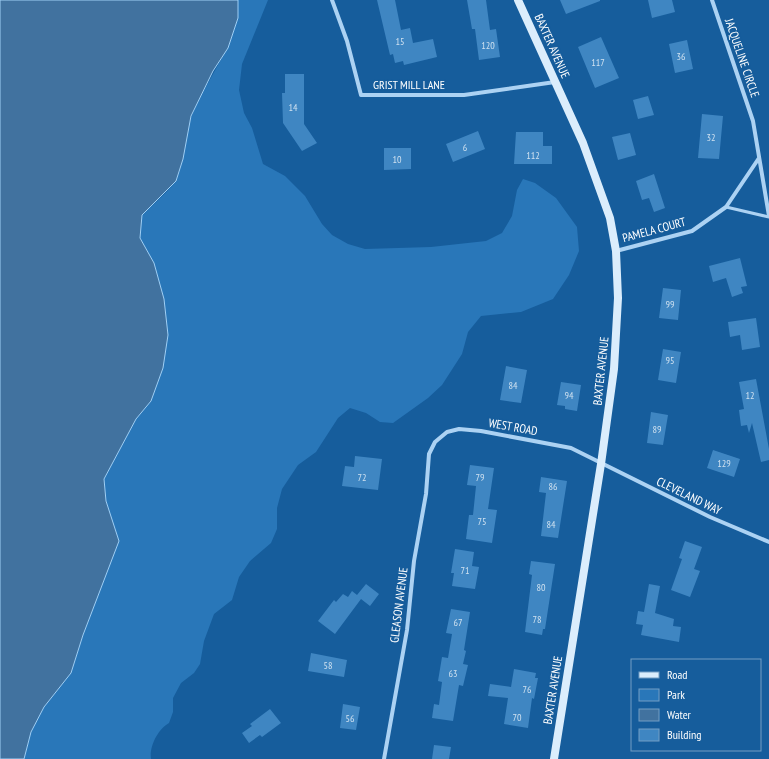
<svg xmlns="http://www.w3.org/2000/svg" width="769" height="759" viewBox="0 0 769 759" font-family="'PT Sans Narrow',sans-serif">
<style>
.green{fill:#2977b9}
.water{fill:#41729f;stroke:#9fcff5}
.building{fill:#3f86c2}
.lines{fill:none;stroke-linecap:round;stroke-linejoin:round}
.lane{stroke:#acd2f3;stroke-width:3}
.street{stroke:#acd2f3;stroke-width:4}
.secondary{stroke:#dbedfc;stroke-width:8}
.labels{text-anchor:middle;stroke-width:3.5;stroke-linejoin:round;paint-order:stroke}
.number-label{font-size:10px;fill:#cfe1f0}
.street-label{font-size:12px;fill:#fff;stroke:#165d9c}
</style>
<rect width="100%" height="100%" fill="#165d9c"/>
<path class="green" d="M 238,0 L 268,0 L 242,64 L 239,90 L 244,113 L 252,128 L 263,164 L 285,176 L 305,196 L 322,224 L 332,235 L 348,244 L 365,249 L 431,247 L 486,241 L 502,233 L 512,216 L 517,190 L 523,179 L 535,183 L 556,198 L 577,227 L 579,251 L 569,275 L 553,299 L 521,312 L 481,316 L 468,332 L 462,354 L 442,385 L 428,398 L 393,423 L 380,422 L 366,413 L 350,408 L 338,418 L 316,452 L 298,465 L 282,489 L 277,508 L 277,529 L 271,543 L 250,561 L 239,577 L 232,600 L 214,614 L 204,641 L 200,664 L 194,673 L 181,683 L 173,698 L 173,712 L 169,723 C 158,729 149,747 151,759 L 24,759 L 31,732 L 44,707 L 71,673 L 83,635 L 118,541 L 106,501 L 104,479 L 136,419 L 151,401 L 154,263 L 140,238 L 142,215 C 150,207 172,188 176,180 C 185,162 184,134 192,115 C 209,74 237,46 238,0 Z"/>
<path class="water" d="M 0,0 L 238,0 L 238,18 L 228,48 L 213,71 L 191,116 L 183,159 L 176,181 L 142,215 L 140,238 L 154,263 L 164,299 L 168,335 L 163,368 L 151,401 L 136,419 L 104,479 L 106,501 L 119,541 L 83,635 L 71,673 L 44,707 L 31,732 L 24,759 L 0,759 Z"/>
<path class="building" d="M 377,0 L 395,0 L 401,30 L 410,28 L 413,43 L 433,39 L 437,57 L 404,65 L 403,61 L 395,63 L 393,54 L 390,55 Z
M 467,0 L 486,0 L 490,30 L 496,29 L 500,57 L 479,60 L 475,29 L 472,29 Z
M 560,0 L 600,0 L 600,1 L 566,14 Z
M 648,0 L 672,0 L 675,12 L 652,18 Z
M 601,37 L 619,78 L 595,88 L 578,47 Z
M 687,40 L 693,69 L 675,73 L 669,44 Z
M 285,74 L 304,74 L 304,124 L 317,143 L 302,151 L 283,123 L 282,93 L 285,93 Z
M 648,96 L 654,115 L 638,119 L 633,100 Z
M 702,114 L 723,116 L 719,159 L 698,158 Z
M 478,131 L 485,149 L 453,162 L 446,144 Z
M 516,132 L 543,132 L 543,146 L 552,146 L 552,164 L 514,164 Z
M 630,133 L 636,155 L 618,160 L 612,137 Z
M 384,148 L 411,148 L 411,169 L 384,170 Z
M 654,174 L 665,208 L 654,212 L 649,198 L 642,200 L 636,181 Z
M 740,258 L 747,286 L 741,287 L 743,293 L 732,297 L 726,278 L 713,282 L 709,266 Z
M 663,288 L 681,290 L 678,320 L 659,318 Z
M 756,318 L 760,347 L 742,350 L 740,335 L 730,337 L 728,322 Z
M 663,349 L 681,352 L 676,383 L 658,380 Z
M 506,366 L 527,370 L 521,403 L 500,400 Z
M 756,379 L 769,449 L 769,460 L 761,462 L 752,423 L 749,433 L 747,425 L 741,426 L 739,410 L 744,409 L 739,382 Z
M 561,382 L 581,385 L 577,411 L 565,409 L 565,406 L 557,405 Z
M 651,412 L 668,415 L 663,445 L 647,443 Z
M 713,450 L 740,459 L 734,477 L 707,468 Z
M 355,456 L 382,459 L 378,490 L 342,486 L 345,466 L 354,467 Z
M 470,465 L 494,468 L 488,509 L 497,510 L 492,543 L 466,539 L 469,515 L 473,515 L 476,486 L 467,485 Z
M 541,477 L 567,481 L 558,538 L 541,536 L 546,493 L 539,492 Z
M 685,541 L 702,547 L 694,569 L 700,571 L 690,597 L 671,590 L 682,559 L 679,558 Z
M 455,549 L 474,552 L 472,566 L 479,567 L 475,589 L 452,586 L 454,573 L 451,573 Z
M 531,561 L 555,564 L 545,629 L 543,629 L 542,635 L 525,632 L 532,575 L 529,574 Z
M 366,584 L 379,594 L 370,606 L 361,599 L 335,634 L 318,621 L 334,600 L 336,602 L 343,594 L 348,597 L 352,591 L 357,595 Z
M 649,584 L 660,586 L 655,613 L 674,619 L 673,626 L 681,627 L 679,642 L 641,635 L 643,625 L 636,624 L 638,611 L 644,612 Z
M 451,609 L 470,612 L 464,650 L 466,651 L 463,664 L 468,665 L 463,686 L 459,685 L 453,721 L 432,718 L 434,704 L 439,705 L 442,682 L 438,681 L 442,657 L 448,658 L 452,634 L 446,633 Z
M 311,653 L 347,660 L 344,677 L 308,671 Z
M 514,669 L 536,673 L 535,678 L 538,678 L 534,699 L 532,698 L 528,728 L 504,724 L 508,698 L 488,696 L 490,684 L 511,687 Z
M 343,704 L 360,707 L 356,730 L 340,728 Z
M 270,709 L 281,723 L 262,737 L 260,735 L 249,743 L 242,733 L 252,726 L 250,724 Z
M 434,745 L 451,747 L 449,759 L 432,759 Z"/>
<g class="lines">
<path class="lane" d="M 726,207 L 769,217"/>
<path class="street" d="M 332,0 L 347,41 L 361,95 L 464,95 L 555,82
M 712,0 L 753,121 L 769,216
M 616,251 L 692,231 L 726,207 L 759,158
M 384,759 L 407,630 L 414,561 L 426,494 L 429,454 L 435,442 L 447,432 L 459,429 L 481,431 L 571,448 L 710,517 L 769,542"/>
<path class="secondary" d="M 518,0 L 583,143 L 610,218 L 616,251 L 618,298 L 614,369 L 601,464 L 554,759"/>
</g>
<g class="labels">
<g class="number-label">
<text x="400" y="45">15</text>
<text x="488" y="49">120</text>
<text x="681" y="60">36</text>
<text x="598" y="66">117</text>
<text x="293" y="111">14</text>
<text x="711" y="141">32</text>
<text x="465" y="151">6</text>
<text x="533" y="159">112</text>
<text x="397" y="163">10</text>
<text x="670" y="308">99</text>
<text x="670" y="364">95</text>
<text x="513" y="389">84</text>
<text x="569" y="399">94</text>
<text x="750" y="399">12</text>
<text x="657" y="433">89</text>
<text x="724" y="467">129</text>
<text x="362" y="481">72</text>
<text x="480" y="481">79</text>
<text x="553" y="490">86</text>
<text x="482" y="525">75</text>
<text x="551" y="528">84</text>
<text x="465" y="574">71</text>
<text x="541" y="591">80</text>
<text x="537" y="623">78</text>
<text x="458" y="626">67</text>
<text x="328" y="669">58</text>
<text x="453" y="677">63</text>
<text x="527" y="693">76</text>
<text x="517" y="721">70</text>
<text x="350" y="722">56</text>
</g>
<g class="street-label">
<text transform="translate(552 46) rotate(66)" y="4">BAXTER AVENUE</text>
<text transform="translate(742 58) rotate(71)" y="4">JACQUELINE CIRCLE</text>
<text x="409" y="89">GRIST MILL LANE</text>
<text transform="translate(654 230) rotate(-15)" y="4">PAMELA COURT</text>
<text transform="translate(601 371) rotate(-84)" y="4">BAXTER AVENUE</text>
<text transform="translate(513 427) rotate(10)" y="4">WEST ROAD</text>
<text transform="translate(689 496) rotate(26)" y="4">CLEVELAND WAY</text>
<text transform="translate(399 605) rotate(-83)" y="4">GLEASON AVENUE</text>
<text transform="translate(553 690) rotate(-81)" y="4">BAXTER AVENUE</text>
</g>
</g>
<rect x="631" y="659" width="130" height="92" fill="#165d9c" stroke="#739ec4"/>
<rect x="639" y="672" width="20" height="6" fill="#dbedfc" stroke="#739ec4"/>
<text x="667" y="679" font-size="12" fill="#ffffff">Road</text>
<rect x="639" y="689" width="20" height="12" fill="#2977b9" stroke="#739ec4"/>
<text x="667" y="699" font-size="12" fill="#ffffff">Park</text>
<rect x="639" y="709" width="20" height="12" fill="#41729f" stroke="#739ec4"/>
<text x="667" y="719" font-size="12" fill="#ffffff">Water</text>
<rect x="639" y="729" width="20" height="12" fill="#3f86c2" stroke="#739ec4"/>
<text x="667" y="739" font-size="12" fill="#ffffff">Building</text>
</svg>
